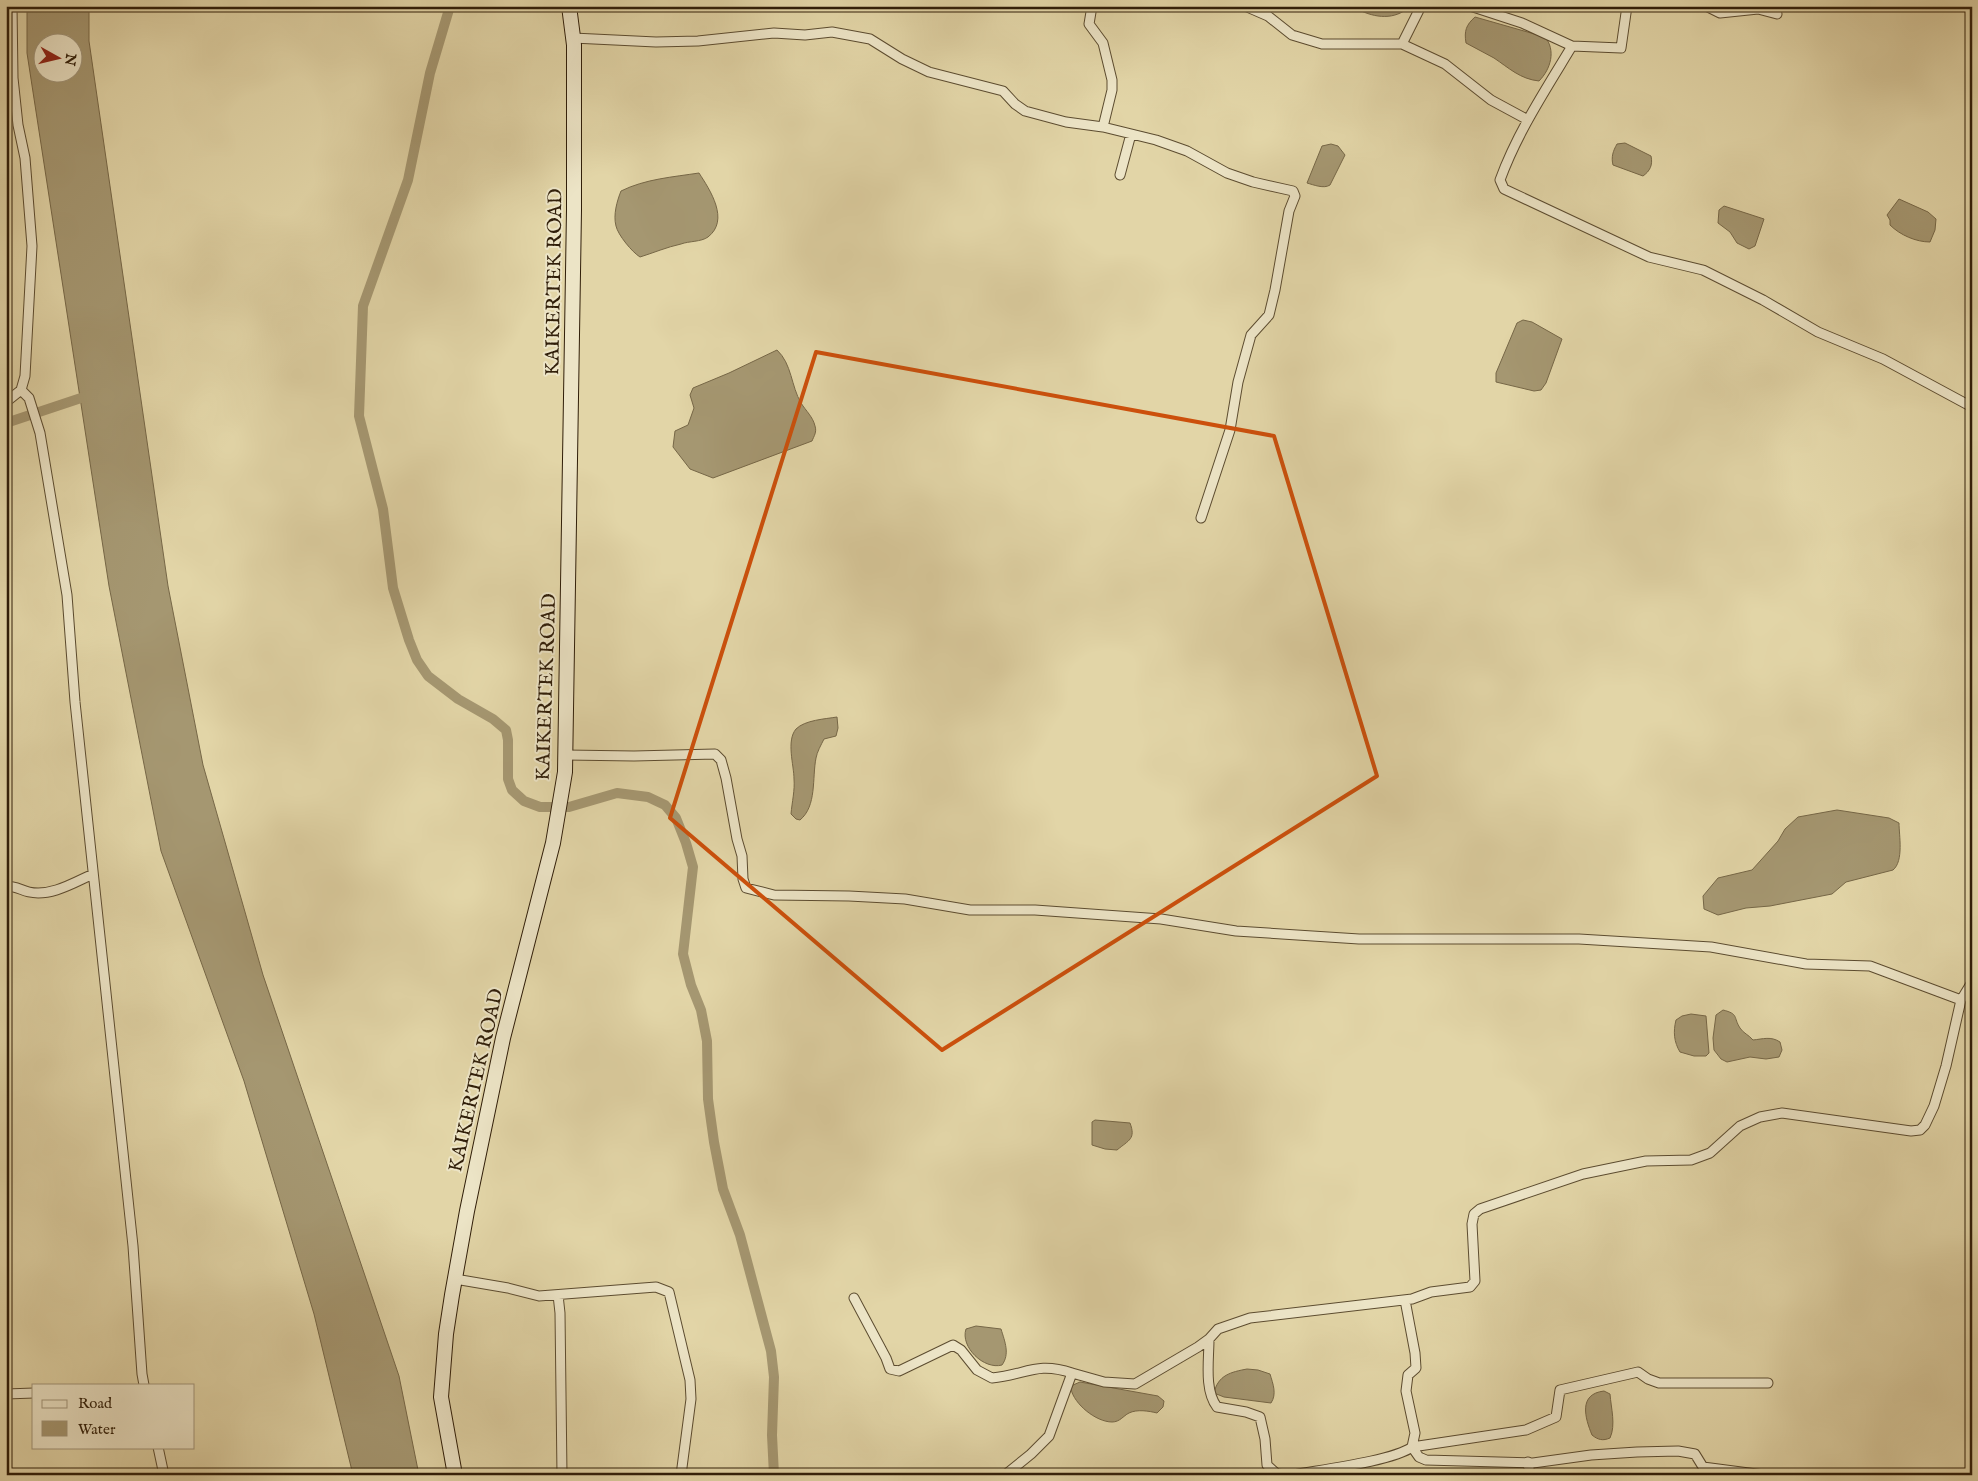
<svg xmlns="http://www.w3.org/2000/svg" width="1978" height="1481" viewBox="0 0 1978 1481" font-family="'IM FELL English',serif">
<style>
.water{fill:#a59771;stroke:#766747;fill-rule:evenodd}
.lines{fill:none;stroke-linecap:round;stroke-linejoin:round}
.canal{stroke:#a59771;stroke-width:10}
.minor-casing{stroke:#5c4c30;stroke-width:11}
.secondary-casing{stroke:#301e09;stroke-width:16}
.minor{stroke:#ece4c6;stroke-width:9}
.secondary{stroke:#ece4c6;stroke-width:14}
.marked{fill:none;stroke:#cc500c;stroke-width:4;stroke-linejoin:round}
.labels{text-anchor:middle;stroke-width:4;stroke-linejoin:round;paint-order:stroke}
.street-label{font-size:20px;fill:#301e09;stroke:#ece4c6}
</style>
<rect width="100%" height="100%" fill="#e2d5a7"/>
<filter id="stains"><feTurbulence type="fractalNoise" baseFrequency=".004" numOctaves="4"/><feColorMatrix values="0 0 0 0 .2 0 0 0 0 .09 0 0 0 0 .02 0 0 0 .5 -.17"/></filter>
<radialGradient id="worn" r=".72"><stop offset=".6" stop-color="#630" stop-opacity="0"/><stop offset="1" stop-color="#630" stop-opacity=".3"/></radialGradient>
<path class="water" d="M 27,6 L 89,6 L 89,41 L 168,586 L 203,765 L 263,975 L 399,1376 L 419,1475 L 353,1475 L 314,1314 L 244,1081 L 161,851 L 109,586 L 27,53 ZM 42,42 L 72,42 L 72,72 L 42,72 Z
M 1352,6 L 1406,6 L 1404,11 C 1388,21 1368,16 1352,6 Z
M 1475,17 L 1545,37 C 1556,50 1551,69 1539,81 C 1520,79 1509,68 1494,58 C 1485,53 1475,48 1466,43 C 1464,31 1466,25 1475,17 Z
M 1625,143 L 1651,156 C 1653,165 1650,171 1643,176 L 1613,165 C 1611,157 1613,151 1617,144 Z
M 1331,144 L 1338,146 L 1345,155 L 1330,185 C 1324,189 1314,185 1307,183 L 1322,146 Z
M 699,173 C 710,190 730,220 708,237 C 701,242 689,241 681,244 C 667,247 653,253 640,257 C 632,252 618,235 616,226 C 613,215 617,201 621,191 C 645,179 673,177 699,173 Z
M 1899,199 L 1928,212 L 1936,219 L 1935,230 L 1930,242 C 1916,242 1900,235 1890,225 L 1890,220 L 1887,215 Z
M 1724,206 L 1764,219 L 1755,246 L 1749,249 L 1737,243 L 1730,232 L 1718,223 L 1719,210 Z
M 1523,320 L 1532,322 L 1562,339 L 1546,383 L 1541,390 L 1534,391 L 1496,382 L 1496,373 L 1517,323 Z
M 777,350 C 792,364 791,386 801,403 C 806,411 813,417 815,426 C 817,432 814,436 812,441 L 713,478 L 690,469 L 673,447 L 675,431 L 688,425 L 694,408 L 690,395 L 693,388 L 729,373 Z
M 837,717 L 838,728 L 836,736 L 824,739 C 821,745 817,752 816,758 C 812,778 817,806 800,820 L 796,819 L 791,814 C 792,802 795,790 794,779 C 794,765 786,741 796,729 C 805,720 825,719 837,717 Z
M 1837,810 L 1889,818 L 1899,823 C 1899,835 1904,861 1893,870 L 1846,882 L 1832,894 L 1770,906 L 1746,908 L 1718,915 L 1704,909 L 1703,896 L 1718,878 L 1752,870 L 1778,841 L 1785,829 L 1798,817 Z
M 1723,1010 C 1739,1014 1733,1017 1740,1028 C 1743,1033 1749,1035 1753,1040 C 1763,1039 1771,1036 1780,1042 L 1782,1050 L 1779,1057 L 1766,1059 L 1750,1057 L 1727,1062 L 1721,1059 L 1714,1050 L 1713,1038 L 1716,1015 Z
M 1691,1014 L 1706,1016 L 1709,1053 L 1706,1056 L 1694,1056 L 1680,1052 C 1674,1042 1673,1032 1676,1020 L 1682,1016 Z
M 1095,1120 L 1130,1123 C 1136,1139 1129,1140 1117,1150 L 1105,1149 L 1092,1145 L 1092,1122 Z
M 976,1326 L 1001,1329 C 1005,1342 1010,1354 1002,1365 C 984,1370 960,1347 966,1329 Z
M 1247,1369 L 1258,1370 L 1270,1374 C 1273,1384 1277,1394 1271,1403 L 1224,1397 L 1214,1393 C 1218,1375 1231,1372 1247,1369 Z
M 1080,1382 L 1158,1396 L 1164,1401 L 1163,1407 L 1157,1413 C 1149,1411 1137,1409 1129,1413 C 1123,1416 1120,1422 1112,1422 C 1096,1422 1074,1404 1071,1389 L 1073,1385 Z
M 1604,1391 L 1610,1394 C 1611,1408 1616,1425 1610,1438 C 1603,1441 1598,1440 1592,1435 C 1585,1418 1578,1394 1604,1391 Z"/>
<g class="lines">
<path class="canal" d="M 450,6 L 430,73 L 408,180 L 363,306 L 359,416 L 383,509 L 393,588 L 409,640 L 417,660 L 428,676 L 458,699 L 493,719 L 506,730 L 508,740 L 508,779 L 512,790 L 524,801 L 540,807 L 569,807 L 617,793 L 648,797 L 665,805 L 676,818 L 686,843 L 693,867 L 683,954 L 691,985 L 701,1010 L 707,1041 L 708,1099 L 714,1142 L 723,1189 L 740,1235 L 771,1351 L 774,1377 L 772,1435 L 774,1475
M 6,423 L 93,394"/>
<g class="minor-casing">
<path id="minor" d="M 1245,6 L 1268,16 L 1292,35 L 1322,44 L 1402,44 L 1421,6
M 1470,6 L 1522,23 L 1572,46 C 1546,89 1517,133 1500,180 L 1504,189 L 1649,257 L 1703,270 L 1763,300 L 1818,332 L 1883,359 L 1972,407
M 1706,6 L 1720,13 L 1758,9 L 1777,14
M 573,38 L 656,42 L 698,41 L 774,33 L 805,35 L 832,32 L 870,39 L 902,59 L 929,72 L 1003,91 L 1015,104 L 1025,111 L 1066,122 L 1103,127 L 1112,90 L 1112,80 L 1103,43 L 1089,24 L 1092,6
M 1402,44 L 1445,64 L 1491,100 L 1528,120
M 1572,46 L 1621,48 L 1627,6
M 1103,127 L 1156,140 L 1187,151 L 1227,173 L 1253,182 L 1293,191 L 1295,196 L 1289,211 L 1275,290 L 1269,315 L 1251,335 L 1238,382 L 1230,430 L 1201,518
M 1120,175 L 1131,134
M 21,390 L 29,398 L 40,433 L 67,595 L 75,702 L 133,1246 L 142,1374 L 144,1385
M 6,402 L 21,390 L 25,376 L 32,246 L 25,158 L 18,125 L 13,78 L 12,6
M 566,755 L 634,756 L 715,754 L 721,760 L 726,778 L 737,839 L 742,856 L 743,879 L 746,888 L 774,895 L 849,896 L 905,899 L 970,910 L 1035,910 L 1161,919 L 1236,931 L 1359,939 L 1579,939 L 1711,947 L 1806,964 L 1870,966 L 1961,1000
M 6,886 C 15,886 21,890 29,892 C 51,897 75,882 93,874
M 455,1279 L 508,1288 L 539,1296 L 656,1287 L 669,1292 L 690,1380 L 691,1399 L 681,1475
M 558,1295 L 560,1313 L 562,1475
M 854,1298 L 886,1358 L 890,1369 L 899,1371 L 953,1345 L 961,1350 L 977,1370 L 992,1378 C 1026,1375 1036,1361 1072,1373
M 1209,1339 C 1209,1360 1204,1390 1217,1407 L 1246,1412 L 1260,1417 L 1265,1439 L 1267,1465 L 1277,1474 L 1286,1475
M 6,1394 L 34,1393
M 158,1447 L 164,1475
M 1528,1462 L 1530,1475
M 1005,1475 L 1031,1454 L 1049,1436 L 1072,1373 L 1104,1382 L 1135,1384 L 1198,1347 L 1209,1339 L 1218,1329 L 1250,1318 L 1412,1299 L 1431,1292 L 1470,1287 L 1475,1281 L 1472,1224 L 1474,1214 L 1480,1209 L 1583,1174 L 1646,1161 L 1691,1160 L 1710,1153 L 1740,1126 L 1760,1117 L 1782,1113 L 1911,1131 L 1920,1130 L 1925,1125 L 1934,1106 L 1946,1066 L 1961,1000 L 1972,982
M 1293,1475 C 1319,1470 1393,1461 1412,1447 L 1415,1433 L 1406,1391 L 1408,1375 L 1416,1368 L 1415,1353 L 1405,1300
M 1764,1475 L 1703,1467 L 1695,1454 L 1678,1451 L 1637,1452 L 1591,1455 L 1533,1463 L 1426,1460 L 1419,1457 L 1412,1447 L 1526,1430 L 1556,1417 L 1560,1390 L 1638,1372 L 1648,1379 L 1659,1383 L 1768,1383"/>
</g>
<g class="secondary-casing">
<path id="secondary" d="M 455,1475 L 441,1397 L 446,1334 L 452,1295 L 467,1211 L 503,1038 L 553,843 L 565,772 L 574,210 L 574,45 L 569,6"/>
</g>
<use href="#minor" class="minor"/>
<use href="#secondary" class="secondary"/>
</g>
<path class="marked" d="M 816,352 L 1274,436 L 1377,776 L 942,1050 L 670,818 Z"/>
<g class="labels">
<g class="street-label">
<text transform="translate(553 282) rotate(-89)" y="7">KAIKERTEK ROAD</text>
<text transform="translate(545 687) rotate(-88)" y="7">KAIKERTEK ROAD</text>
<text transform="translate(475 1080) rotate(-77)" y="7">KAIKERTEK ROAD</text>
</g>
</g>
<rect width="1978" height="1481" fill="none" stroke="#e2d5a7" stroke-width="25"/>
<rect x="8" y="8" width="1963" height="1466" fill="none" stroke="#301e09" stroke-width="2.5"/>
<rect x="12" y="12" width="1953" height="1456" fill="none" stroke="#301e09"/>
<rect x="32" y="1384" width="162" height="65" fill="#ece4c6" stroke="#a1957a"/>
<rect x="42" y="1400" width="25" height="8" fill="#ece4c6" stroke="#a1957a"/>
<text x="78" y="1408" font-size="15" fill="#301e09">Road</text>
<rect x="42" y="1421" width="25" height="15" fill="#a59771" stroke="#a1957a"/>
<text x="78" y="1434" font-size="15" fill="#301e09">Water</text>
<g transform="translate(58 58) rotate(98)"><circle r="24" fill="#ece4c6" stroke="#a1957a"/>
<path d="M0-4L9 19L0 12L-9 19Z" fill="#8f2418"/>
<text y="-8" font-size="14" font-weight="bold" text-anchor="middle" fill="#301e09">N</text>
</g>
<rect width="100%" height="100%" filter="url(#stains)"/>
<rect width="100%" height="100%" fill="url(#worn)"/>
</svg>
